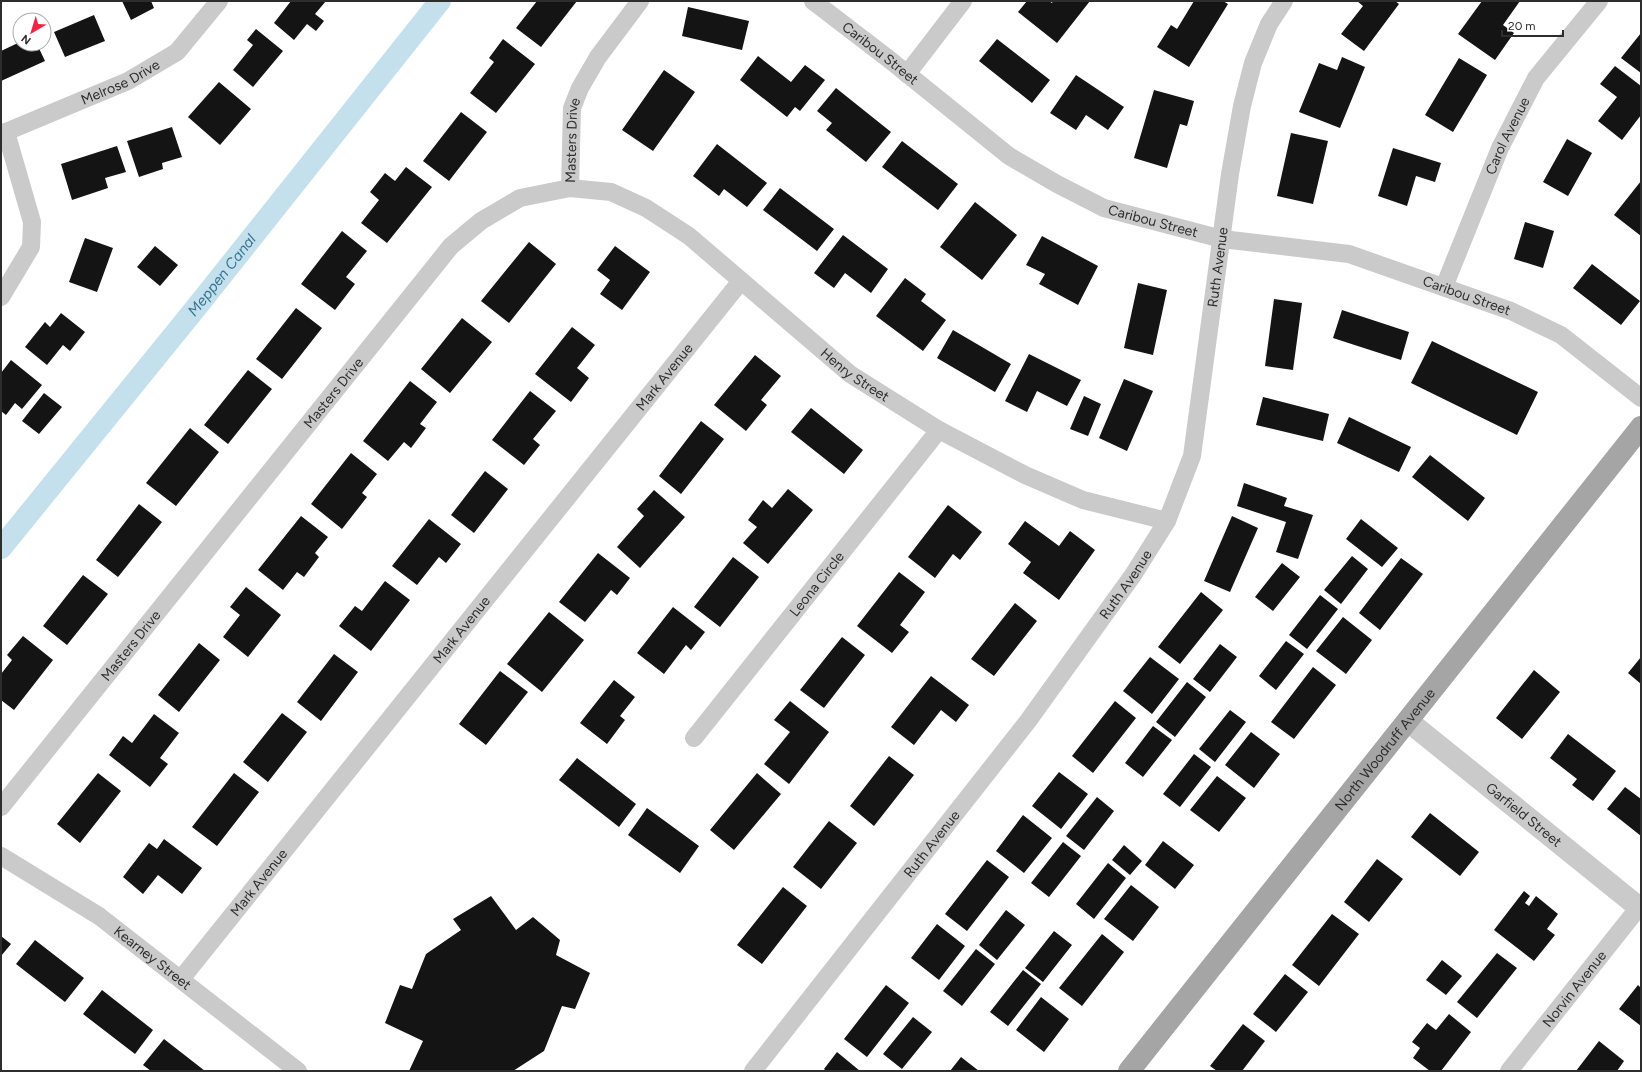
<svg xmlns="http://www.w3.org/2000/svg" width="1642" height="1072" viewBox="0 0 1642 1072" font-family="Figtree,sans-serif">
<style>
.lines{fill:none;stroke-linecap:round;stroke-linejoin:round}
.canal{stroke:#c4e0ed;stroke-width:22}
.building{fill:#141414}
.minor{stroke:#cacaca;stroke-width:18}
.tertiary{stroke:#cacaca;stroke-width:22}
.primary{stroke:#a5a5a5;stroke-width:22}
.labels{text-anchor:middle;stroke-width:4;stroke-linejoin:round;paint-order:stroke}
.street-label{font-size:14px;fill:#2d2d2d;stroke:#fff}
.water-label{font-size:15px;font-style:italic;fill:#377693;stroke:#fff}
</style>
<rect width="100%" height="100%" fill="#fff"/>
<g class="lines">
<path class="canal" id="s1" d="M 1,548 L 195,309 L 440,1"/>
</g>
<path class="building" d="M 122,1 L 151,1 L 154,8 L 131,20 Z
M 291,1 L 326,1 L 315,14 L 324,21 L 316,31 L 307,24 L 294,40 L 274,23 Z
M 537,1 L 577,1 L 541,47 L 516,28 Z
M 1027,1 L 1049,1 L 1052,3 L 1053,1 L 1090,1 L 1057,43 L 1018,12 Z
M 1194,1 L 1223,1 L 1228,4 L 1189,67 L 1157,47 L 1171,25 L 1177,29 Z
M 1357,1 L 1395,1 L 1399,4 L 1364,51 L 1341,34 L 1363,6 Z
M 1482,1 L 1520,1 L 1503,25 L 1514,33 L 1495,60 L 1458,34 Z
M 688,7 L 749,21 L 742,50 L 682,36 Z
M 94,15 L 105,41 L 65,57 L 54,32 Z
M 256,29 L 283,51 L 253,87 L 233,70 L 253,45 L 247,40 Z
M 1641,33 L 1641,73 L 1621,58 Z
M 503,39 L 535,64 L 496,113 L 470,93 L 494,62 L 489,58 Z
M 997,39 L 1050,80 L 1032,103 L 979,61 Z
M 20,42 L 20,44 L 37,44 L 45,61 L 1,81 L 1,51 Z
M 758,56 L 791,82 L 805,65 L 825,80 L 800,111 L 795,107 L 787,117 L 740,80 Z
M 1342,57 L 1365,67 L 1340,128 L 1299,112 L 1319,63 L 1337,70 Z
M 1459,58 L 1487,75 L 1453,132 L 1425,115 Z
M 1615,66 L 1641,86 L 1641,115 L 1622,140 L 1598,121 L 1617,97 L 1600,84 Z
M 664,70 L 695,92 L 653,151 L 622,130 Z
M 1076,75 L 1124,107 L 1108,130 L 1086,115 L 1076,130 L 1050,113 Z
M 219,82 L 251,109 L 220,145 L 188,117 Z
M 836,88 L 891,132 L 866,162 L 826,130 L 832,123 L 817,111 Z
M 1154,90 L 1194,101 L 1187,126 L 1180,124 L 1167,168 L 1134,158 Z
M 461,112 L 487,132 L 449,181 L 423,161 Z
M 172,127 L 182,157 L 162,163 L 163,169 L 139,177 L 127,141 Z
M 1291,133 L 1328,141 L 1313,204 L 1277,196 Z
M 1567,139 L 1592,153 L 1568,196 L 1543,182 Z
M 902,141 L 958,184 L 938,210 L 882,167 Z
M 717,144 L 767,183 L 747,207 L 724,189 L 719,196 L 693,176 Z
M 117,146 L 126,172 L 105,178 L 108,188 L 72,200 L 61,164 Z
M 1393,148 L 1441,163 L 1435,182 L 1416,176 L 1407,206 L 1378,196 Z
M 406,167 L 432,187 L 387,243 L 361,223 L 379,200 L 370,192 L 385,173 L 395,181 Z
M 1641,181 L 1641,236 L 1614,215 Z
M 780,188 L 834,229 L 817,251 L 763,210 Z
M 975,202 L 1017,235 L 982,280 L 940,247 Z
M 1525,222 L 1554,231 L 1543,268 L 1514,259 Z
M 342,231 L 367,251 L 346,277 L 355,284 L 335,310 L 301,284 Z
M 843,235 L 888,269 L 871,293 L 845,273 L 834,288 L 814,273 Z
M 1042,236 L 1098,266 L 1078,305 L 1039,284 L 1045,274 L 1026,265 Z
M 85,238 L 113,248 L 97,292 L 69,282 Z
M 529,242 L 556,264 L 509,323 L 481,301 Z
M 155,246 L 178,265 L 160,286 L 137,267 Z
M 615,246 L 650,272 L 622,310 L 600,294 L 610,280 L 597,270 Z
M 1592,264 L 1640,301 L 1621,325 L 1573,288 Z
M 905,278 L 926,294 L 921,301 L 946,320 L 923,351 L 876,316 Z
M 1138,283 L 1167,290 L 1153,355 L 1124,348 Z
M 1274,299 L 1302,303 L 1293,370 L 1265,366 Z
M 296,308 L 322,328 L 282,379 L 256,359 Z
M 1342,310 L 1409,332 L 1401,360 L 1333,338 Z
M 61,313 L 85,332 L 70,351 L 63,345 L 47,365 L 25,347 L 45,322 L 50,327 Z
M 462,318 L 492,342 L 450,393 L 421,369 Z
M 572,327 L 595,345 L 577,368 L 589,378 L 571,402 L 535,374 Z
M 953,330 L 1011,364 L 995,392 L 937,358 Z
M 1432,341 L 1538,392 L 1517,435 L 1411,383 Z
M 1029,354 L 1081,380 L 1067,406 L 1037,391 L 1027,412 L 1005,401 Z
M 755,355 L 781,376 L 761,400 L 767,405 L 746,431 L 714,405 Z
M 11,360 L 42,385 L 22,409 L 15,403 L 6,415 L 1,411 L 1,373 Z
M 248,370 L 272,389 L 228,444 L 204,425 Z
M 1124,379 L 1153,391 L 1127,451 L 1099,438 Z
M 410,381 L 437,402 L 420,424 L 426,428 L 411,448 L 404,442 L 388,461 L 363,441 Z
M 530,391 L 556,411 L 533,439 L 540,445 L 524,465 L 492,440 Z
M 44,393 L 62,407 L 39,434 L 22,421 Z
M 1084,396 L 1101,404 L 1088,436 L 1070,429 Z
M 1263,397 L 1329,414 L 1323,441 L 1256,425 Z
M 811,408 L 863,450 L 844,474 L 791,432 Z
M 1349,417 L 1411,447 L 1399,472 L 1337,443 Z
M 701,421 L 724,439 L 681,494 L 659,476 Z
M 190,428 L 219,452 L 176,506 L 146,483 Z
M 351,453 L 377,474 L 362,493 L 367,497 L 342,529 L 311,504 Z
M 1430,455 L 1485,498 L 1468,521 L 1412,477 Z
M 485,471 L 508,489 L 474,533 L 451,515 Z
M 1244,483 L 1287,498 L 1284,506 L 1313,515 L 1298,559 L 1276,552 L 1286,522 L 1237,506 Z
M 788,489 L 813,510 L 768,564 L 743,543 L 757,527 L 748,520 L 763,500 L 772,508 Z
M 654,490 L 685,517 L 640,568 L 617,547 L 644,516 L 637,509 Z
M 139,504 L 162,522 L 118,577 L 96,560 Z
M 948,505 L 982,532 L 960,560 L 953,554 L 935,578 L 908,557 Z
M 301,516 L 328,537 L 315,553 L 319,557 L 304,577 L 297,572 L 283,590 L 258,570 Z
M 1232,516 L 1258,528 L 1230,592 L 1204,581 Z
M 429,519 L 461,544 L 446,563 L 439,557 L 417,585 L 392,566 Z
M 1361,519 L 1398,548 L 1382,567 L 1346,539 Z
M 1025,521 L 1059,546 L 1070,531 L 1095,550 L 1059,600 L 1023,573 L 1031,562 L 1008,544 Z
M 598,553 L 630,578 L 617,595 L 611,590 L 585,622 L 559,602 Z
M 1352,556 L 1368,569 L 1341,604 L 1324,590 Z
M 733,557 L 759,577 L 720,627 L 694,607 Z
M 1401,558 L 1423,574 L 1380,630 L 1359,613 Z
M 1282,563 L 1300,577 L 1273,611 L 1255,597 Z
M 899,572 L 925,592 L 900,625 L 909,632 L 892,653 L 857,626 Z
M 83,575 L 108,594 L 67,645 L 43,626 Z
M 385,581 L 410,600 L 371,651 L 339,626 L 355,606 L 362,611 Z
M 246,587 L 281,615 L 248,657 L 223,637 L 240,615 L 230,607 Z
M 1201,592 L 1223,610 L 1180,664 L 1158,647 Z
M 1320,595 L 1338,609 L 1307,649 L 1289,635 Z
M 1015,603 L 1037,621 L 994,676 L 971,659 Z
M 673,607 L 705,632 L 691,650 L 686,645 L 664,674 L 637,653 Z
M 549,612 L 584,640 L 542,692 L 507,664 Z
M 1343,617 L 1372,640 L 1346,674 L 1316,651 Z
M 23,636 L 53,660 L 14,710 L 1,700 L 1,674 L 12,660 L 7,655 Z
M 842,637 L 865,655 L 824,708 L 800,690 Z
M 1286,641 L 1304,654 L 1276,690 L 1259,676 Z
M 199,643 L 220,660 L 179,712 L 158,695 Z
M 1220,644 L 1237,657 L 1210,692 L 1193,679 Z
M 334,654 L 358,672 L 321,721 L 297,702 Z
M 1150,657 L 1179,679 L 1152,714 L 1123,691 Z
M 1641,657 L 1641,684 L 1628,673 Z
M 1313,667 L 1336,685 L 1294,739 L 1271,722 Z
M 1534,670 L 1560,692 L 1522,739 L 1496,718 Z
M 500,671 L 528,692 L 486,745 L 459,724 Z
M 931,676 L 969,705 L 956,722 L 941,710 L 914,745 L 891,727 Z
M 614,680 L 635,697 L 620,716 L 625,720 L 607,744 L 580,723 Z
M 1187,682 L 1206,697 L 1175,737 L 1156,722 Z
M 790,701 L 829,732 L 789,784 L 764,764 L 790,732 L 774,720 Z
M 1115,701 L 1136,718 L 1093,773 L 1072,756 Z
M 1230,710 L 1246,722 L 1215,762 L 1199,749 Z
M 282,713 L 307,732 L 268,782 L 243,762 Z
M 154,714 L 179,733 L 160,758 L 168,764 L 150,787 L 109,755 L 123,736 L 132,743 Z
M 1153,726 L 1172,740 L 1143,777 L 1125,763 Z
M 1251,732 L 1280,754 L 1254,788 L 1225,765 Z
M 1568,734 L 1616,771 L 1593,801 L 1572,785 L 1577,779 L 1550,758 Z
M 1194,754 L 1211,767 L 1180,807 L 1163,794 Z
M 889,756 L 914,775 L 874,826 L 850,806 Z
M 577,758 L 636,804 L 619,827 L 559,780 Z
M 1059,772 L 1088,794 L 1061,829 L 1032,806 Z
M 98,773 L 121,791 L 80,843 L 57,824 Z
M 234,773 L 259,792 L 217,846 L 192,827 Z
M 757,773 L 781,794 L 734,850 L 710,830 Z
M 1217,776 L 1246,798 L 1219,832 L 1190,810 Z
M 1625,787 L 1641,799 L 1641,836 L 1607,809 Z
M 1097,797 L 1114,811 L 1084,850 L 1066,836 Z
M 647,808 L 699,846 L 680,873 L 628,835 Z
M 1430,813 L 1479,852 L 1460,876 L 1411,837 Z
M 1023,815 L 1052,838 L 1024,873 L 996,851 Z
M 829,821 L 857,843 L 821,889 L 793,867 Z
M 164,839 L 202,868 L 182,894 L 158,875 L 143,894 L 123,877 L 149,843 L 157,849 Z
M 1163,841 L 1194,865 L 1175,889 L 1145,865 Z
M 1063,842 L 1081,856 L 1049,897 L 1031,883 Z
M 1124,845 L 1142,861 L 1130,875 L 1112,860 Z
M 1377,859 L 1403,879 L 1369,922 L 1344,902 Z
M 987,860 L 1009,877 L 967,931 L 945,914 Z
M 1108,863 L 1126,878 L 1094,919 L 1076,904 Z
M 1131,885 L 1159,907 L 1133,941 L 1104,919 Z
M 783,887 L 807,906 L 762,964 L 737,945 Z
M 1524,891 L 1530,896 L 1525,903 L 1529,906 L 1536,896 L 1558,914 L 1547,929 L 1555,935 L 1534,961 L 1494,930 Z
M 491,896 L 516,930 L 533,917 L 560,940 L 556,955 L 590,973 L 575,1009 L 562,1006 L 544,1051 L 513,1071 L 409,1071 L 423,1041 L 385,1023 L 400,985 L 412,989 L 426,954 L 461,930 L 453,919 Z
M 1006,910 L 1025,925 L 997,960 L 979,945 Z
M 1332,914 L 1359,934 L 1319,986 L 1292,965 Z
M 937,924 L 965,946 L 939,980 L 911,958 Z
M 1054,931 L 1072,945 L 1043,982 L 1025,968 Z
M 1102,934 L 1124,952 L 1082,1006 L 1059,988 Z
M 1,936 L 11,944 L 1,956 Z
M 35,940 L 84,978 L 65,1002 L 16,964 Z
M 976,949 L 995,964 L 962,1006 L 943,991 Z
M 1497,953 L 1517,968 L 1477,1018 L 1457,1002 Z
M 1442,960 L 1462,976 L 1446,995 L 1426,980 Z
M 1023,970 L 1041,984 L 1008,1026 L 990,1012 Z
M 1285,974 L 1308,992 L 1276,1032 L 1253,1014 Z
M 886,985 L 909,1003 L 867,1057 L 844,1039 Z
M 1638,985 L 1641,988 L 1641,1026 L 1619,1009 Z
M 102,990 L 153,1030 L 135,1054 L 83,1014 Z
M 1041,997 L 1069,1019 L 1044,1052 L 1016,1030 Z
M 1449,1014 L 1471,1032 L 1441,1071 L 1430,1071 L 1413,1058 L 1420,1048 L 1412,1042 L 1427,1023 L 1436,1030 Z
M 913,1017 L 932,1032 L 902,1069 L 883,1054 Z
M 1243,1024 L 1265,1041 L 1242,1071 L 1217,1071 L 1210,1066 Z
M 164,1039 L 205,1071 L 151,1071 L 143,1065 Z
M 1599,1041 L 1624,1061 L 1617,1071 L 1576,1071 Z
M 837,1052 L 860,1071 L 826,1071 L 824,1069 Z
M 961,1057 L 979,1071 L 950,1071 Z"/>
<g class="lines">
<g class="minor">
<path id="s2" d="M 813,1 L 890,60 L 1009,156 L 1057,184 L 1104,208 L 1222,239 L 1349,254 L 1511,311 L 1561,335 L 1641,398"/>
<path d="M 907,74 L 963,1"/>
<path id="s3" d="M 1,134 L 128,81 L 177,52 L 219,1"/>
<path id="s4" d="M 570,188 L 572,108 L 580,88 L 598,57 L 640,1"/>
<path id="s5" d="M 1444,287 L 1500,148 L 1536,78 L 1599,1"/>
<path d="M 1,297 L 31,247 L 32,222 L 6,132"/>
<path id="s6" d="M 694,738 L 939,430"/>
<path id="s7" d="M 1,807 L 451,246 L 481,221 L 520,198 L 570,188 L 611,192 L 646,208 L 689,236 L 850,374 L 939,430 L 1025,475 L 1083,500 L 1167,521"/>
<path id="s8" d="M 1,856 L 99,916 L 298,1071"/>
<path id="s9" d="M 181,979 L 741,281"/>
<path id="s10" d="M 753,1071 L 1028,721 L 1133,575 L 1167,521 L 1192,456 L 1230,174 L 1242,106 L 1253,63 L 1269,24 L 1284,1"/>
<path id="s11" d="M 1509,1071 L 1639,907"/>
</g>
<path class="tertiary" id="s12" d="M 1408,721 L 1641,909"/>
<path class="primary" id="s13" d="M 1129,1071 L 1641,427"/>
</g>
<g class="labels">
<g class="street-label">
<text dy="5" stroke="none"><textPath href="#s2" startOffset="85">Caribou Street</textPath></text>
<text dy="5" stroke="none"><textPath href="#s3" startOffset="130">Melrose Drive</textPath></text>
<text dy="5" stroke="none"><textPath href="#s5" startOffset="164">Carol Avenue</textPath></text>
<text dy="5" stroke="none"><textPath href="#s4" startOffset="48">Masters Drive</textPath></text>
<text dy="5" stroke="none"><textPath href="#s2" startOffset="409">Caribou Street</textPath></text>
<text dy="5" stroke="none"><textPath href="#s10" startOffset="949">Ruth Avenue</textPath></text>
<text dy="5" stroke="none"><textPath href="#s2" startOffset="733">Caribou Street</textPath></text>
<text dy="5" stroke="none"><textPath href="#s7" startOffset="1202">Henry Street</textPath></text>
<text dy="5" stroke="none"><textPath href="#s9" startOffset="772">Mark Avenue</textPath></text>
<text dy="5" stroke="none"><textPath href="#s7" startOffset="531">Masters Drive</textPath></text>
<text dy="5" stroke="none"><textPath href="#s6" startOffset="197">Leona Circle</textPath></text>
<text dy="5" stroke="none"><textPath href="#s10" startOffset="613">Ruth Avenue</textPath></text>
<text dy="5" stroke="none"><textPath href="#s9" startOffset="448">Mark Avenue</textPath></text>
<text dy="5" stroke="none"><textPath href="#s7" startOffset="207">Masters Drive</textPath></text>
<text dy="5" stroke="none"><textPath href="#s13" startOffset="411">North Woodruff Avenue</textPath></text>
<text dy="5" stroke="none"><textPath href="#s12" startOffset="149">Garfield Street</textPath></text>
<text dy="5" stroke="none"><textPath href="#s10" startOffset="289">Ruth Avenue</textPath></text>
<text dy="5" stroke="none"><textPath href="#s9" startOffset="124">Mark Avenue</textPath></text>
<text dy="5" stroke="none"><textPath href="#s8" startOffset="183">Kearney Street</textPath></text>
<text dy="5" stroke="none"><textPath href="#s11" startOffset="105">Norvin Avenue</textPath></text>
</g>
<g class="water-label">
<text dy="5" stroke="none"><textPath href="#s1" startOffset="351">Meppen Canal</textPath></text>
</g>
</g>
<rect width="1642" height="1072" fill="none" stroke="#2d2d2d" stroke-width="4"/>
<g transform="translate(32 32) rotate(218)"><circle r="19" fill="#ffffff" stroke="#ababab"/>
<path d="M0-3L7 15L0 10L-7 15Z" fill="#ee2543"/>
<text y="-6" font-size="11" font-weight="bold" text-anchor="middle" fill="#2d2d2d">N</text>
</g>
<path d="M1502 30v6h61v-6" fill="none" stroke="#2d2d2d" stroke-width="2"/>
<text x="1508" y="30" font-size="12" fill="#2d2d2d" stroke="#ffffff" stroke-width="3" paint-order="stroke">20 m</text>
</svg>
